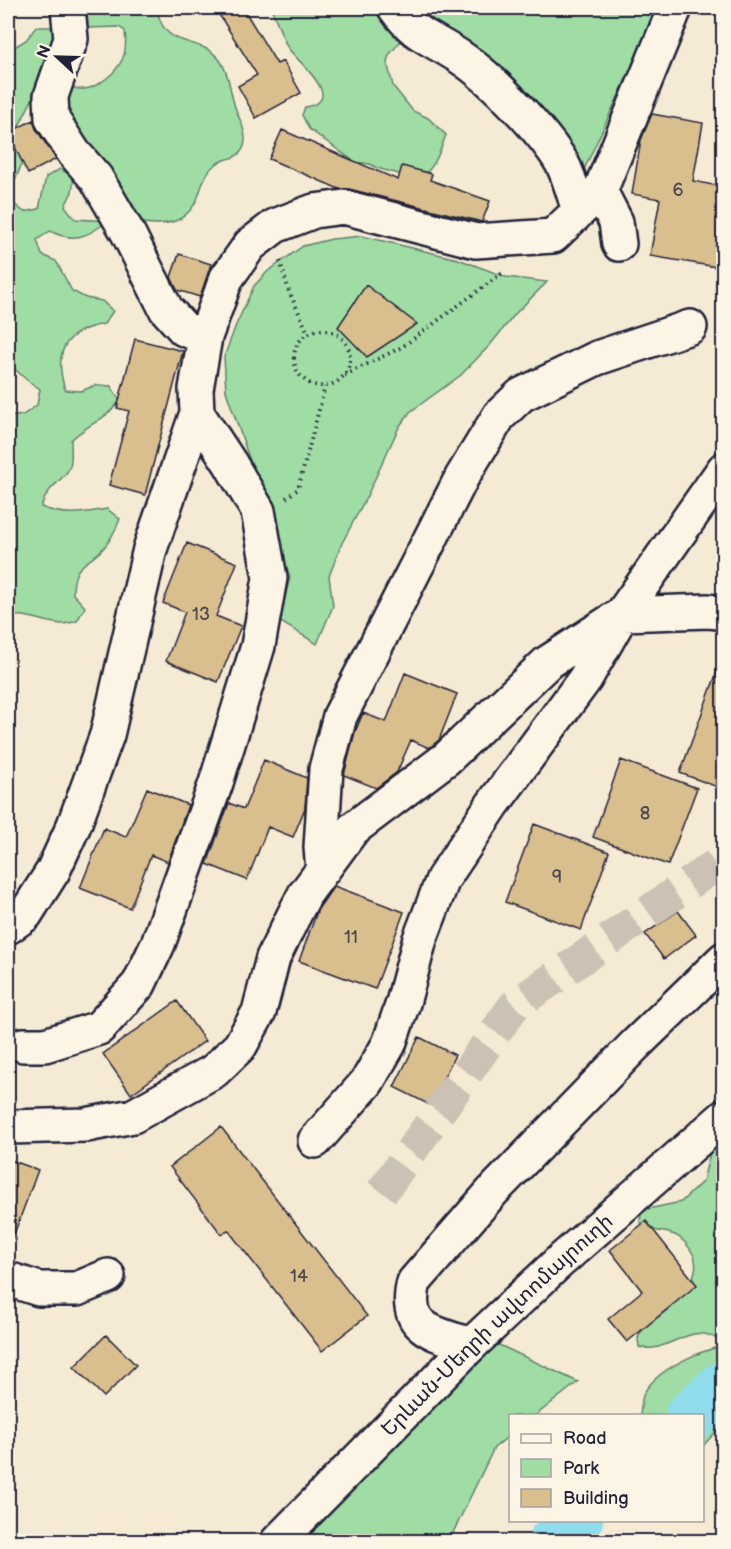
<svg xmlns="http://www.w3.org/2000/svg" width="731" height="1549" viewBox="0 0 731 1549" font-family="'Balsamiq Sans','Noto Sans Armenian',sans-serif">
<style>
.green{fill:#9fdda5;stroke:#608070;stroke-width:1.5}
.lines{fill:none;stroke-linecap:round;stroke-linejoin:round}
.river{stroke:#8edcec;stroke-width:52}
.building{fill:#d9be8e;stroke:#22223b;stroke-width:1.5}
.minor-tunnel{stroke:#cbc2b5;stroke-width:33;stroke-dasharray:33 16;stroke-linecap:butt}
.minor-casing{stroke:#22223b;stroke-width:38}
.highway-casing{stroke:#22223b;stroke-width:38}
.path{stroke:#22223b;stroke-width:4;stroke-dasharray:1.5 4.5;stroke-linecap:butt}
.minor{stroke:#fcf5e5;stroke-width:33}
.highway{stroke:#fcf5e5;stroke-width:33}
.labels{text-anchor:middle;stroke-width:5;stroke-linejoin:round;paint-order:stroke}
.number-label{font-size:18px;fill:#504950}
.street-label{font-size:21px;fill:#22223b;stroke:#fcf5e5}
</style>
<rect width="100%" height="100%" fill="#f5ead4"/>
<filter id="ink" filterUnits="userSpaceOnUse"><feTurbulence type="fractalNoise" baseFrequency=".0167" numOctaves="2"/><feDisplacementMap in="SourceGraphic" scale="12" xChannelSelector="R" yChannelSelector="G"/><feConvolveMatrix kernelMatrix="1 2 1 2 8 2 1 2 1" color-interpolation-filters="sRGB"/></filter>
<g filter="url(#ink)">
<path class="green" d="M 73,8 L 157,8 C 163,52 199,34 219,59 C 229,72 230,92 235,107 C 239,119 248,133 244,146 C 239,161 224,157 215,165 C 205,172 202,186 198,197 C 187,224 164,227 138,222 L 51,111 L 70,86 C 88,97 114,76 122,60 C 126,52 126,40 125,31 L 119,27 L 86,28 Z
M 271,8 L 659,8 L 582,174 L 563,146 L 405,36 L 389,55 L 387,62 L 393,86 L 413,111 L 428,118 L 446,135 C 439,153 435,170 417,179 L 377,168 L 370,164 L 355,162 L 309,129 L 302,115 L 305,107 C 348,101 297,61 288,48 C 281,36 277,20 271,8 Z
M 36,27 L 53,27 L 62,39 L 19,126 L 20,142 L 25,156 L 13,186 L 12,202 L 24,212 L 39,209 L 46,177 L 60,169 L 74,177 L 72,192 L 65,206 L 75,219 L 108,221 C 87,237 74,243 50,231 L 37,240 L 42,255 L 56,261 L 72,291 L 86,298 L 102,301 L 113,311 L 104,324 C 65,331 53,351 65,390 L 81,391 L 96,385 L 111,386 L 120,401 C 104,421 88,424 71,440 C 71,450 73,464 67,472 C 55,487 48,487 41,507 C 66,517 82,513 107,509 L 120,519 C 116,528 112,538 106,545 C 89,567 73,559 73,594 L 85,607 L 77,621 C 72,622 67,624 62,624 C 43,623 27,612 8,617 L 8,417 L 23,415 L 37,405 L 40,389 L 28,381 L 8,363 L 8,51 L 26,40 Z
M 362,236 L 458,259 L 506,277 L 547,282 L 516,313 L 490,345 L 461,375 L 410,412 L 399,427 L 367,496 L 342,543 L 329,576 L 333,606 L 317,644 L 279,621 L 290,577 L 226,391 L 224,357 L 236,325 L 254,286 L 267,272 L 303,246 L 332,239 Z
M 723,1138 L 723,1344 C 693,1315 669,1356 639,1347 C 639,1345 638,1340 638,1338 C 641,1328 654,1321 661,1315 C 678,1302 704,1275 693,1254 C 677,1223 659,1239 640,1222 L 641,1214 L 648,1209 L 681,1202 L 703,1181 L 711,1149 Z
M 497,1344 L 578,1382 L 536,1415 L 510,1416 L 510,1435 L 494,1448 L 449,1541 L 305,1541 L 331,1511 Z
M 723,1346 L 723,1424 L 703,1446 L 702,1416 L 640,1415 C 641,1408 641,1400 644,1393 C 657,1369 699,1351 723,1346 Z"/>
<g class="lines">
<path class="river" d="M 691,1416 L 724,1386
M 554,1542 L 577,1520"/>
</g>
<path class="building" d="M 215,8 L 243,8 L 277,64 L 283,61 L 301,93 L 256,118 L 238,86 L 257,75 Z
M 652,114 L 703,123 L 693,181 L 723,187 L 723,268 L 650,256 L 660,199 L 632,194 L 641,140 Z
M 33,120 L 36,129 L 56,159 L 28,174 L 8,133 Z
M 282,130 L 398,180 L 402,166 L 432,174 L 430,180 L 490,201 L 482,222 L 349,189 L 339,189 L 269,159 Z
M 179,254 L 211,264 L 200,297 L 177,290 L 171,277 Z
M 366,285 L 417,324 L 367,357 L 338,327 Z
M 135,339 L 183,351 L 145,495 L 109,485 L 129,411 L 117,408 Z
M 187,543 L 237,563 L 216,616 L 241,626 L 218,682 L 166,661 L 185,612 L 163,603 Z
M 721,661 L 723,662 L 723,789 L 680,773 Z
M 405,673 L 457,694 L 439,740 L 429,748 L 411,740 L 397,772 L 376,788 L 344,775 L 355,732 L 363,713 L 386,722 Z
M 264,760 L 307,778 L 305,808 L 293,837 L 268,827 L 247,880 L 207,864 L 229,803 L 244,809 Z
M 621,760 L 697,788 L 668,865 L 593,837 Z
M 147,788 L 188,805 L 168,862 L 151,855 L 130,908 L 80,888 L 104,828 L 126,837 Z
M 534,824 L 609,852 L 581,930 L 505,902 Z
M 334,886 L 404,912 L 375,989 L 299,961 L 318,909 Z
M 678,911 L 696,935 L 664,959 L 645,934 Z
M 177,1001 L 205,1041 L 131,1094 L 103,1054 Z
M 419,1037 L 455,1055 L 430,1105 L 394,1087 Z
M 221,1127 L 367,1316 L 322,1351 L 228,1230 L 222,1235 L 170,1167 Z
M 8,1159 L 38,1170 L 10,1245 L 8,1244 Z
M 646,1221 L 697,1285 L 627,1342 L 608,1319 L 642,1291 L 610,1250 Z
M 106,1335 L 136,1365 L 104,1397 L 74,1367 Z"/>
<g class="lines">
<path class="minor-tunnel" d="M 382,1192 L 514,1006 L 724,859"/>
<g class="minor-casing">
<path id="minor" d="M 68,8 L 71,39 L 51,96 L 52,119 L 74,153 L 96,178 L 128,233 L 166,309 L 184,329 L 205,337
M 395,8 C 415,36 433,39 460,57 C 492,78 543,131 562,163 C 570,178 574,196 579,211
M 600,191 L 616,222 L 619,244
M 323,870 L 321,847 L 326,769 L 340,716 L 462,477 L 499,416 L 521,395 L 597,358 L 690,327
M 8,927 L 25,915 L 53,871 L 74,825 L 107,735 L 150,549 L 197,413 L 196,389 L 205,337 L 226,279 L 250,245 L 275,226 L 314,211 L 344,207 L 476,241 L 553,236 L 600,191 L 675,8
M 23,1045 L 45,1045 L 99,1028 L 139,984 L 158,944 L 216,783 L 258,646 L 270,578 L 258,511 L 230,463 L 197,413
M 8,1127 L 86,1125 L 133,1116 L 214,1071 L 240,1046 L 259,1012 L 273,958 L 293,917 L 305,894 L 353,829 L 447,758 L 547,663 L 622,614 L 708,611 L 724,613
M 315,1141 L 367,1082 L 389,1044 L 403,1003 L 420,939 L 443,879 L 493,804 L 585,679 L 622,614 L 724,469
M 8,1279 L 39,1289 L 77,1289 L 108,1276
M 471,1345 C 434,1333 402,1330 414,1282 L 492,1192 L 635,1045 L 724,959"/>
</g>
<g class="highway-casing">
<g id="highway">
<path id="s1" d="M 277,1542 L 471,1345 L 558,1263 L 724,1117"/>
</g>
</g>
<path class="path" d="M 280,261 L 289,291 L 308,333
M294 358a28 28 0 1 1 56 0a28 28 0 1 1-56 0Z
M 345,375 L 402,347 L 505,271
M 286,498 L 298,489 L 325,387"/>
<use href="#minor" class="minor"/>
<use href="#highway" class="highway"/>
</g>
</g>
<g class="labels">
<g class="number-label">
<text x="678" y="196">6</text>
<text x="201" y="620">13</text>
<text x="645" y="819">8</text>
<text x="557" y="883">9</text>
<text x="351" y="943">11</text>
<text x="299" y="1282">14</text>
</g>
<g class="street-label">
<text dy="7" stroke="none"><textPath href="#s1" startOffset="309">Երևան-Մեղրի ավտոմայրուղի</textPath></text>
</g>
</g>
<rect width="731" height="1549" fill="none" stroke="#fcf5e5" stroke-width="30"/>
<rect x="15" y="15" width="701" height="1519" fill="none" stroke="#22223b" stroke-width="2" filter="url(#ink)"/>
<rect x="509" y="1414" width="195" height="108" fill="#fcf5e5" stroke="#a5a1a1" stroke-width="1.5"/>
<rect x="521" y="1434" width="30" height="9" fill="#fcf5e5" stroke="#a5a1a1" stroke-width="1.5"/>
<text x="563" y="1444" font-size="18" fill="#22223b">Road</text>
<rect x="521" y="1459" width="30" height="18" fill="#9fdda5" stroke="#a5a1a1" stroke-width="1.5"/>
<text x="563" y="1474" font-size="18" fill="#22223b">Park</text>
<rect x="521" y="1489" width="30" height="18" fill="#d9be8e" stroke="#a5a1a1" stroke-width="1.5"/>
<text x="563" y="1504" font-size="18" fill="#22223b">Building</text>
<g transform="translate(57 57) rotate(292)" stroke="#fcf5e5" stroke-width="4.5" paint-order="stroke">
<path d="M0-4.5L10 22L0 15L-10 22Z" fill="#22223b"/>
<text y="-9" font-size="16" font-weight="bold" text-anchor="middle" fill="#22223b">N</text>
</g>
</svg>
